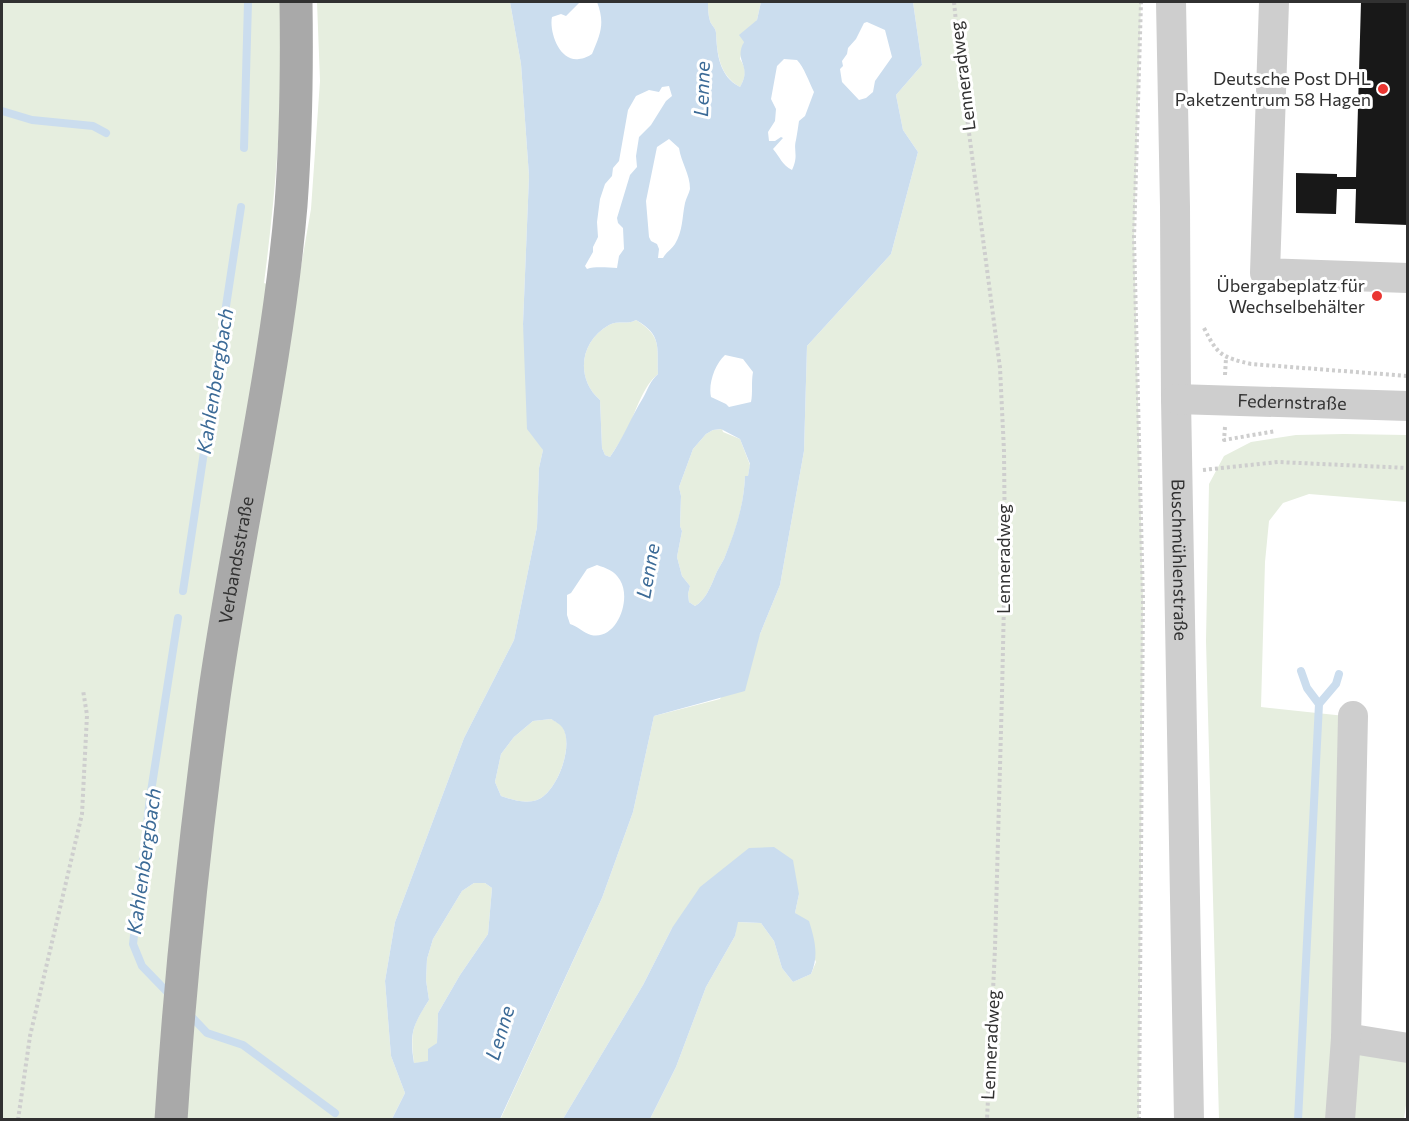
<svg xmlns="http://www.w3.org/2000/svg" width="1409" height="1121" viewBox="0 0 1409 1121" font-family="Commissioner,sans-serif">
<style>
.green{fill:#e6eedf}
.water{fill:#cbddee;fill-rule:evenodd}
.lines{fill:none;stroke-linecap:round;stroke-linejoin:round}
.stream{stroke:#cbddee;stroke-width:8}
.building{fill:#181818}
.path{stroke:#cecece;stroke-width:4;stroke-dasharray:3 3;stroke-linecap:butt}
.minor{stroke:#cecece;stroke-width:30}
.major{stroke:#a9a9a9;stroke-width:33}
.poi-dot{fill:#ea3531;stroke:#fff;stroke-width:2}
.labels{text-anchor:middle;stroke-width:6;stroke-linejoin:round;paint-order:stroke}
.street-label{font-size:18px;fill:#313131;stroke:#fff}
.poi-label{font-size:18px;fill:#313131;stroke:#fff;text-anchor:end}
.water-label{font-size:20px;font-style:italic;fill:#3c6b97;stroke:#fff}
</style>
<rect width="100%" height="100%" fill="#fff"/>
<path class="green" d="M 2,2 L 281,2 C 284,96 276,190 264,283 L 296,295 L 311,209 L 320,81 L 317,2 L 510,2 L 521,64 L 529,176 L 523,324 L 543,450 L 539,468 L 537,527 L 514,640 L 464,738 L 395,922 L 385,981 L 391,1056 L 405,1093 L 392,1119 L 2,1120 Z
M 708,2 L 761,2 L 757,20 L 744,42 L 740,59 C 747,70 746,76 740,87 C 720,76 717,55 716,33 C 716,28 711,25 710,21 C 708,15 708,8 708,2 Z
M 913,2 L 1141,2 L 1134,238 L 1143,600 L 1139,1119 L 650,1119 L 676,1067 L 706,987 L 735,936 L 737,922 L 761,923 L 774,941 L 782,968 L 793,982 L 811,974 L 816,962 L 795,913 L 799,894 L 672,928 L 643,985 L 563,1119 L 500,1120 L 602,898 L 633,812 L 654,716 L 720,699 L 760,634 L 780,585 L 804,451 L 807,346 L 891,254 L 918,152 L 903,130 L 896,95 L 922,65 Z
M 636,320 C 662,337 657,345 658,374 C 643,386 636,411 628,428 C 622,438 616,448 610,457 L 605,455 L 602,448 L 600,400 C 575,378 580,341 609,325 C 618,320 628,325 636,320 Z
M 722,429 L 723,432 L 740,439 L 750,465 L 748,476 L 745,476 C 744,506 735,533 724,559 C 721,565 717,570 715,576 C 711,586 705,601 695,606 L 689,602 L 688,594 L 690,586 L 682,576 L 677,557 L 682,531 L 680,526 L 681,496 L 679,487 L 693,449 L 706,434 L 713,430 Z
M 1344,434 L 1407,435 L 1407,502 L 1309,494 L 1283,503 L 1269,521 L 1265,562 L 1261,707 L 1345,716 L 1331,1050 L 1407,1061 L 1407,1098 L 1404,1119 L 1219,1119 L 1206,641 L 1209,484 L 1224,456 L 1251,442 L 1296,435 Z
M 551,719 C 554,721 560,723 562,726 C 575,744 557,793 537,800 C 525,804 513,800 501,796 L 495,782 L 501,754 L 514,737 L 533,721 Z
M 474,883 L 485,883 L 492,888 L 488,934 L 460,975 L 438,1013 L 437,1043 L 429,1062 L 414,1063 C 410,1032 412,1026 429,1000 L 426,980 L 427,959 L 433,939 L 462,891 Z"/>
<path class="water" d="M 510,2 L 580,2 L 566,16 L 561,14 L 552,17 C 549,31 559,62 579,59 C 583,59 589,56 592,54 C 601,33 605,23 597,2 L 708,2 C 708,8 708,15 710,21 C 711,25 716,28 716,33 C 717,54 719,76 740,87 C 753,65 733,62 744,42 L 739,35 L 757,20 L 761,2 L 913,2 L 922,65 L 896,95 L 903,130 L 918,152 L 891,254 L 807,346 L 804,451 L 780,585 L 760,634 L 745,691 L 654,716 L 633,812 L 602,898 L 500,1119 L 392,1119 L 405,1093 L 391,1056 L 385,981 L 395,922 L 464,738 L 514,640 L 537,527 L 539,468 L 543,450 L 527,429 L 523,324 L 529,176 L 521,64 ZM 867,22 L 885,30 L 892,57 L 875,81 L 873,92 L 866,98 L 859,100 L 842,82 L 840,69 L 843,66 L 842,61 L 847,54 L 848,48 L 856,39 L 864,23 ZM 784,59 L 797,60 C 804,67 809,82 814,92 L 805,116 L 799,121 C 798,128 797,134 796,140 C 793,151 799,155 792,170 C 782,165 780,157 773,149 L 783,138 L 781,137 L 775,141 L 769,141 L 768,132 L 775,121 L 776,109 L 771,99 L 777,66 ZM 669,86 L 672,96 L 666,101 L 651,125 L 639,137 L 636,156 L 637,167 L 630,175 L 617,218 L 618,223 L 623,228 L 624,249 L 619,256 L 617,268 C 609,268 596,266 587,269 L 585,266 L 593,252 L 593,247 L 598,237 L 597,222 L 600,199 L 605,184 L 612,176 L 613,168 L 619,161 L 628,110 L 636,96 L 649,90 L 659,92 L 662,87 ZM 669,139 L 679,148 C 681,162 690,174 690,189 C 689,194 686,198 685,203 C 682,217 683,231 675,244 C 672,249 666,252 663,258 L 658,258 L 659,249 L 657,244 L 651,241 L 649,237 L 646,201 L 657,147 ZM 636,320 C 662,335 657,346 658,374 C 650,381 648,389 643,398 C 631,417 623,439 610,457 L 605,455 L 602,448 L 600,400 C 575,378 580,341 609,325 C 618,320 628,325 636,320 ZM 725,355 L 743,359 L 753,372 C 751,383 753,392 751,402 L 729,407 L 726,404 L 711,397 C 708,384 715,364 725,355 ZM 721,429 L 740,439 L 750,464 L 748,476 L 745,476 C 744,505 735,532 724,559 C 721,565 717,570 715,576 C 711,586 705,601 695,606 L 689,602 L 688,594 L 690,586 L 682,576 L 677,557 L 682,531 L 680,526 L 681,496 L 679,487 L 693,449 L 706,434 L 713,430 ZM 597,565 C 606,568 615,571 620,580 C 632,599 617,641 591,635 C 584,633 577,626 570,624 L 567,615 L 567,595 L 571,593 L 587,569 ZM 551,719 C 554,721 560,724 562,727 C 575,744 557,793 537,800 C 525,804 513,800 501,796 L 495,782 L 501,754 L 514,737 L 533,721 ZM 474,883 L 485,883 L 492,888 L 488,934 L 460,975 L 438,1013 L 437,1043 L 428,1049 L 428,1061 L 414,1063 C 409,1033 413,1025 429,1000 L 426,980 L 427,959 L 433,939 L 462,891 Z
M 774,847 L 793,860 L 799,894 L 795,913 L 809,921 C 815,940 819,956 811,974 L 793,982 L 782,968 L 774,941 L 761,923 L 738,922 L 735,936 L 706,987 L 676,1067 L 650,1119 L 563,1119 L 643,985 L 672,928 L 700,887 L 749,848 Z"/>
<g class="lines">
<path class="stream" d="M 2,111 L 32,120 L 93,126 L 106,133
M 244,148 L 248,2
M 183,591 L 241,207
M 1319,704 L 1336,684 L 1339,674
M 171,996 L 142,966 L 133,944 L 150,798 L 178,618
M 188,1013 L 207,1033 L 243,1045 L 335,1113
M 1298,1120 L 1319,704 L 1307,688 L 1301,671"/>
</g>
<path class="building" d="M 1361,2 L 1408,2 L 1408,225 L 1355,223 L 1356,189 L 1337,189 L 1336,214 L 1296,213 L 1296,173 L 1337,174 L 1337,177 L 1356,177 Z"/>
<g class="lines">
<path class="path" d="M 954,2 L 961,72 L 1000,368 L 1004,451 L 1005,556 L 1002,694 L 995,948 L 987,1120
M 1204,328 C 1218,356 1222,357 1251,364 L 1408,376
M 1225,375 L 1226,358
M 1225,427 L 1224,440 L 1276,431
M 1203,470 L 1278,462 L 1408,468
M 18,1120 L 30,1036 L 82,814 L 87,715 L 83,690
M 1139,1120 L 1143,600 L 1134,238 L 1141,2"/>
<g class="minor">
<path id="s1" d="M 1171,2 L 1175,207 L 1176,399 L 1189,1120"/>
<path d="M 1274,2 L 1265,273 L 1408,278"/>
<path id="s2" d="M 1176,399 L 1408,406"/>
<path d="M 1346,1038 L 1408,1048"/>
<path d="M 1340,1120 L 1346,1038 L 1353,716"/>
</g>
<path class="major" id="s3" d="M 171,1120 C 180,978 195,837 214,697 C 237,533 277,370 291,205 C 296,137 297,69 296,2"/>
</g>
<g class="poi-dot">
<circle cx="1383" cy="89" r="6"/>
<circle cx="1377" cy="296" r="6"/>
</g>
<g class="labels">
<g class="street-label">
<text transform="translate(963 76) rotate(-97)" y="6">Lenneradweg</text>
<text dy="6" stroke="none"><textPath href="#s2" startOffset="116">Federnstraße</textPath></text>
<text transform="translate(1004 559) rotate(-90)" y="6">Lenneradweg</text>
<text dy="6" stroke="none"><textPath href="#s3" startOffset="564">Verbandsstraße</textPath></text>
<text dy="6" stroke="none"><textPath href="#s1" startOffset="558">Buschmühlenstraße</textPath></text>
<text transform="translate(991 1045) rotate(-87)" y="6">Lenneradweg</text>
</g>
<g class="poi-label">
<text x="1371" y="85">Deutsche Post DHL<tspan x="1371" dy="21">Paketzentrum 58 Hagen</tspan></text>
<text x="1365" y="292">Übergabeplatz für<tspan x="1365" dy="21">Wechselbehälter</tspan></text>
</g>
<g class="water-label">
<text transform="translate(702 89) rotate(-88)" y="7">Lenne</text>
<text transform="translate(215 381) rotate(-81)" y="7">Kahlenbergbach</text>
<text transform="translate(648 571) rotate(-80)" y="7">Lenne</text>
<text transform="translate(144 861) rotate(-82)" y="7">Kahlenbergbach</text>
<text transform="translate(500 1033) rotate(-73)" y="7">Lenne</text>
</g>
</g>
<rect width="1409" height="1121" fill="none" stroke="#313131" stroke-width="6"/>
</svg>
